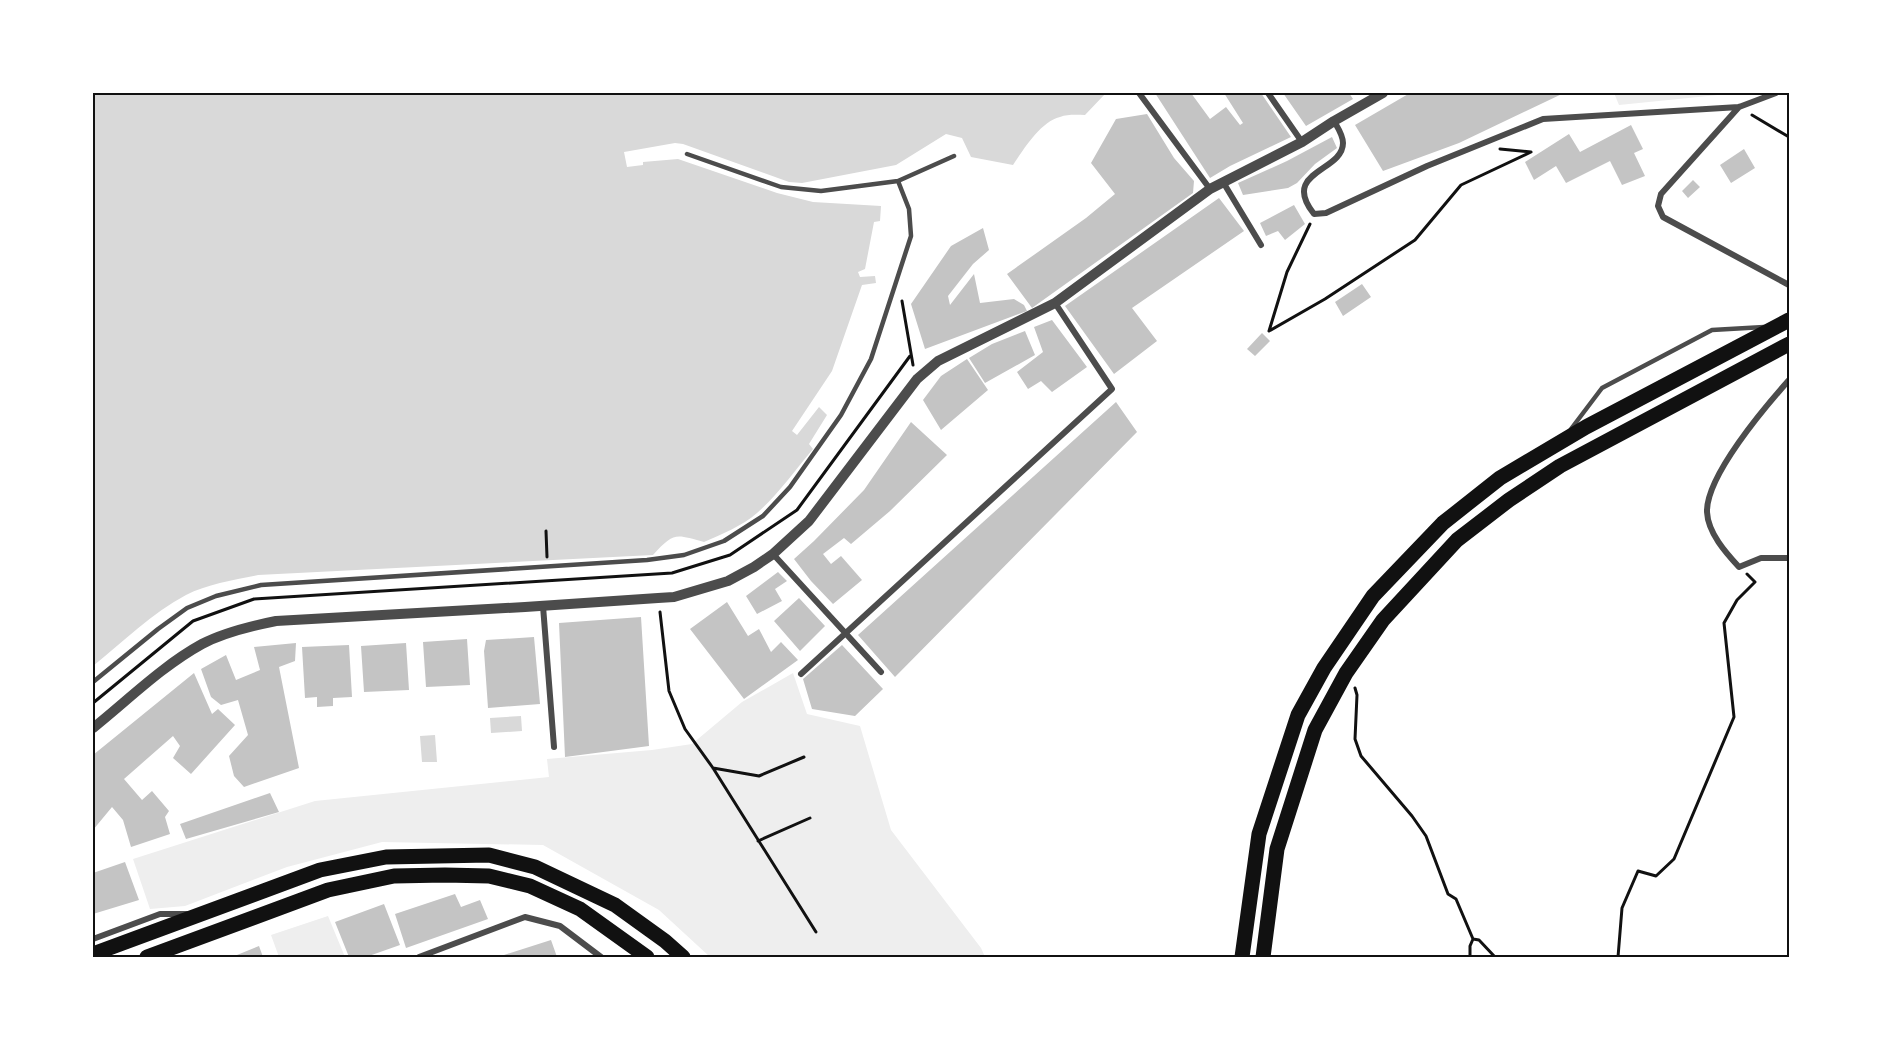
<svg xmlns="http://www.w3.org/2000/svg" width="1882" height="1050" viewBox="0 0 1882 1050" font-family="Roboto,sans-serif">
<style>
.green{fill:#eee}
.water{fill:#d9d9d9}
.building{fill:#c4c4c4}
.lines{fill:none;stroke-linecap:round;stroke-linejoin:round}
.path{stroke:#111;stroke-width:3}
.service{stroke:#4c4c4c;stroke-width:4.5}
.minor{stroke:#4c4c4c;stroke-width:6}
.tertiary{stroke:#4c4c4c;stroke-width:10}
.trunk{stroke:#111;stroke-width:15}
.neatline{fill:none;stroke:#111;stroke-width:2}
</style>
<rect width="100%" height="100%" fill="#fff"/>
<path class="green" d="M 1614,93 L 1725,93 L 1718,95 L 1619,105 Z
M 793,673 L 807,714 L 860,726 L 891,830 L 981,948 L 985,957 L 710,957 L 659,910 L 543,845 L 382,842 L 287,867 L 185,906 L 150,909 L 133,859 L 315,801 L 549,777 L 547,759 L 652,750 L 692,744 L 742,702 Z
M 328,916 L 345,957 L 279,957 L 271,935 Z"/>
<path class="water" d="M 93,93 L 1105,93 L 1105,94 L 1085,115 C 1077,115 1068,114 1060,117 C 1040,122 1024,149 1013,165 L 971,157 L 962,138 L 946,134 L 896,165 L 802,183 L 789,182 L 683,144 L 675,143 L 624,152 L 627,167 L 643,165 L 643,162 L 678,159 L 777,193 L 813,202 L 881,206 L 880,221 L 874,222 L 865,269 L 858,272 L 860,277 L 875,276 L 876,283 L 862,285 L 832,371 L 792,431 L 797,435 L 819,407 L 827,415 L 809,444 L 813,449 C 795,470 778,495 757,513 C 742,526 722,534 704,542 C 675,534 674,532 653,555 L 258,575 C 234,580 207,584 186,595 C 152,613 123,642 93,666 Z
M 521,716 L 522,731 L 491,733 L 490,718 Z
M 435,735 L 437,762 L 422,762 L 420,736 Z"/>
<path class="building" d="M 1155,93 L 1191,93 L 1210,119 L 1226,107 L 1240,125 L 1243,123 L 1224,93 L 1261,93 L 1291,137 L 1230,166 L 1210,178 Z
M 1283,93 L 1349,93 L 1353,99 L 1306,126 Z
M 1410,93 L 1564,93 L 1459,143 L 1383,171 L 1355,125 Z
M 1147,114 L 1174,158 L 1194,181 L 1193,193 L 1032,308 L 1007,274 L 1086,218 L 1115,194 L 1091,163 L 1116,119 Z
M 1631,125 L 1643,149 L 1634,153 L 1645,176 L 1622,185 L 1610,161 L 1566,183 L 1556,166 L 1534,180 L 1525,162 L 1569,134 L 1580,152 Z
M 1332,137 L 1337,148 L 1315,164 L 1297,183 L 1288,188 L 1243,195 L 1238,183 L 1287,161 Z
M 1744,149 L 1755,168 L 1731,183 L 1720,165 Z
M 1693,180 L 1700,187 L 1688,198 L 1682,191 Z
M 1219,198 L 1244,231 L 1132,308 L 1157,341 L 1114,374 L 1065,306 Z
M 1294,205 L 1305,224 L 1285,240 L 1278,231 L 1266,236 L 1260,223 Z
M 983,228 L 989,250 L 973,264 L 948,296 L 950,305 L 974,274 L 980,303 L 1014,299 L 1024,305 L 1027,311 L 925,349 L 911,304 L 951,246 Z
M 1362,284 L 1371,297 L 1343,316 L 1335,302 Z
M 1052,320 L 1087,367 L 1052,392 L 1041,381 L 1028,389 L 1017,372 L 1043,352 L 1034,327 Z
M 1025,331 L 1035,355 L 985,383 L 969,358 L 992,344 Z
M 1262,333 L 1270,341 L 1255,356 L 1247,349 Z
M 967,359 L 988,390 L 941,430 L 923,400 L 941,376 Z
M 1116,402 L 1137,432 L 895,677 L 858,635 Z
M 911,422 L 947,455 L 890,511 L 851,544 L 844,538 L 823,554 L 831,564 L 841,556 L 862,580 L 833,604 L 811,581 L 794,559 L 814,541 L 864,490 Z
M 778,572 L 787,581 L 775,589 L 782,601 L 757,614 L 746,596 Z
M 799,598 L 825,626 L 800,651 L 774,621 Z
M 727,602 L 748,636 L 759,629 L 771,652 L 781,642 L 798,660 L 744,699 L 690,629 Z
M 641,617 L 649,746 L 565,757 L 559,623 Z
M 534,637 L 540,704 L 488,708 L 484,651 L 486,640 Z
M 467,639 L 470,685 L 426,687 L 423,642 Z
M 296,643 L 295,661 L 279,667 L 299,768 L 244,787 L 234,776 L 229,756 L 248,735 L 238,700 L 221,705 L 211,697 L 201,669 L 226,655 L 236,680 L 260,670 L 254,647 Z
M 406,643 L 409,690 L 364,692 L 361,646 Z
M 349,645 L 352,697 L 333,698 L 333,706 L 317,707 L 317,697 L 305,698 L 302,647 Z
M 842,645 L 883,689 L 855,716 L 812,709 L 803,679 Z
M 194,673 L 212,714 L 218,709 L 235,725 L 191,774 L 173,758 L 180,746 L 173,736 L 124,779 L 142,800 L 152,791 L 169,811 L 165,817 L 170,834 L 131,847 L 123,820 L 112,807 L 93,830 L 93,755 Z
M 270,793 L 279,812 L 186,839 L 180,824 Z
M 125,862 L 139,900 L 93,914 L 93,873 Z
M 455,894 L 461,907 L 480,900 L 488,919 L 406,948 L 395,914 Z
M 384,904 L 400,945 L 366,957 L 349,957 L 335,922 Z
M 551,940 L 557,957 L 504,957 L 504,955 Z
M 259,946 L 263,957 L 232,957 Z"/>
<g class="lines">
<path class="path" d="M 1752,115 L 1789,137
M 1310,224 L 1287,272 L 1269,331 L 1325,299 L 1415,240 L 1461,185 L 1531,152 L 1500,149
M 902,301 L 913,365
M 546,531 L 547,557
M 660,612 L 669,691 L 685,729 L 713,768 L 816,932
M 1355,688 L 1357,695 L 1355,739 L 1361,756 L 1412,816 L 1426,836 L 1448,894 L 1456,899 L 1473,939
M 93,703 L 193,621 L 254,599 L 672,573 L 730,555 L 797,510 L 910,356
M 713,768 L 759,776 L 804,757
M 758,841 L 810,818
M 1470,957 L 1470,946 L 1473,939 L 1479,940 L 1495,957
M 1618,957 L 1622,908 L 1638,871 L 1656,876 L 1674,859 L 1734,717 L 1724,623 L 1737,600 L 1755,582 L 1747,574"/>
<path class="service" d="M 687,154 L 781,187 L 821,191 L 898,181 L 954,156
M 1571,429 L 1602,388 L 1712,330 L 1764,327
M 93,682 L 158,629 L 187,608 L 216,596 L 261,585 L 647,560 L 684,555 L 724,541 L 763,516 L 790,487 L 841,415 L 871,359 L 911,236 L 909,209 L 898,181"/>
<path class="minor" d="M 1139,93 L 1210,189
M 1268,93 L 1302,142
M 1739,107 L 1661,194 L 1658,206 L 1663,217 L 1789,285
M 1334,121 C 1338,128 1343,135 1343,143 C 1343,172 1280,171 1314,214 L 1326,213 L 1427,166 L 1543,119 L 1739,107 L 1776,93
M 1223,182 L 1261,245
M 1789,380 C 1765,407 1706,476 1707,512 C 1708,533 1726,553 1739,567 L 1761,558 L 1789,558
M 773,554 L 881,672
M 543,606 L 554,747
M 801,674 L 1112,389 L 1055,303
M 93,939 L 160,914 L 187,914
M 419,957 L 525,917 L 560,926 L 601,957"/>
<path class="tertiary" d="M 93,728 C 128,700 162,666 202,644 C 225,632 251,626 276,621 L 525,607 L 658,598 L 674,597 L 728,581 L 754,567 L 773,554 L 809,521 L 917,379 L 938,361 L 1055,303 L 1210,189 L 1302,142 L 1334,121 L 1383,93"/>
<path class="trunk" d="M 93,954 L 320,870 L 386,857 L 489,855 L 535,867 L 615,905 L 665,941 L 683,957
M 147,957 L 328,890 L 394,876 L 445,875 L 489,876 L 530,886 L 580,909 L 647,957
M 1242,957 L 1259,834 L 1298,715 L 1324,668 L 1373,596 L 1443,523 L 1500,478 L 1586,427 L 1789,320
M 1263,957 L 1277,849 L 1315,730 L 1346,673 L 1383,620 L 1457,540 L 1509,500 L 1560,466 L 1789,344"/>
</g>
<rect width="1882" height="1050" fill="none" stroke="#ffffff" stroke-width="189"/>
<rect x="94" y="94" width="1694" height="862" class="neatline"/>
</svg>
